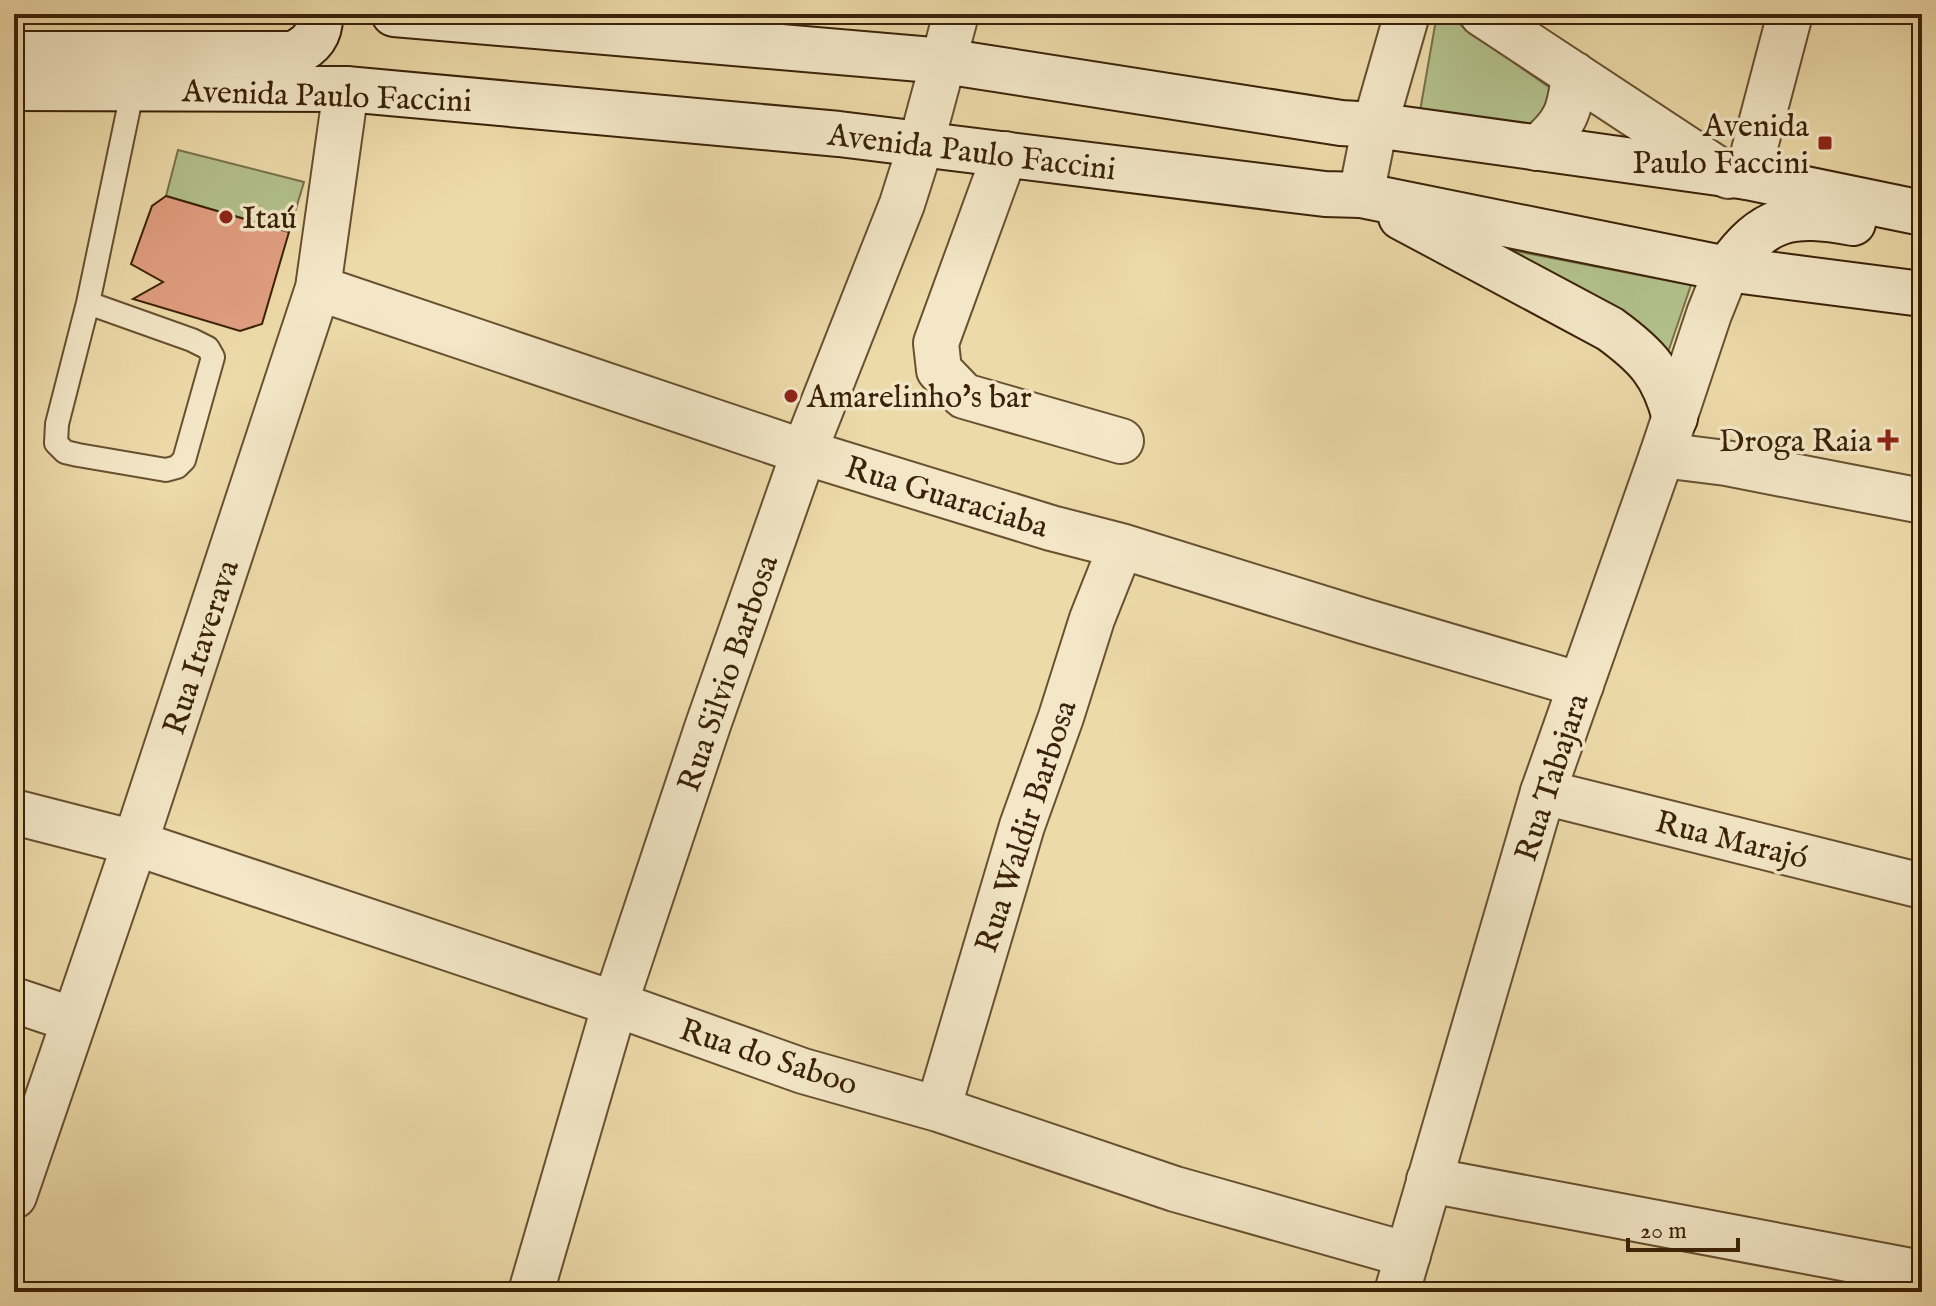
<svg xmlns="http://www.w3.org/2000/svg" width="1936" height="1306" viewBox="0 0 1936 1306" font-family="'IM FELL English',serif">
<style>
.green{fill:#b3c18c;stroke:#77724a;stroke-width:2}
.building{fill:#e19e81;stroke:#3b2208;stroke-width:2}
.lines{fill:none;stroke-linecap:round;stroke-linejoin:round}
.service-casing{stroke:#685030;stroke-width:26}
.minor-casing{stroke:#685030;stroke-width:48}
.tertiary-casing{stroke:#685030;stroke-width:48}
.secondary-casing{stroke:#3b2208;stroke-width:48}
.service{stroke:#f3e7c7;stroke-width:22}
.minor{stroke:#f3e7c7;stroke-width:44}
.tertiary{stroke:#f3e7c7;stroke-width:44}
.secondary{stroke:#f3e7c7;stroke-width:44}
.poi-dot{fill:#8f2418;stroke:#f3e7c7;stroke-width:3}
.labels{text-anchor:middle;stroke-width:7;stroke-linejoin:round;paint-order:stroke}
.street-label{font-size:32px;fill:#3b2208;stroke:#f3e7c7}
.poi-label{font-size:32px;fill:#3b2208;stroke:#f3e7c7;text-anchor:end}
</style>
<rect width="100%" height="100%" fill="#eddaa9"/>
<filter id="stains"><feTurbulence type="fractalNoise" baseFrequency=".0025" numOctaves="4"/><feColorMatrix values="0 0 0 0 .2 0 0 0 0 .09 0 0 0 0 .02 0 0 0 .5 -.17"/></filter>
<radialGradient id="worn" r=".72"><stop offset=".6" stop-color="#630" stop-opacity="0"/><stop offset="1" stop-color="#630" stop-opacity=".3"/></radialGradient>
<path class="green" d="M 1437,14 L 1445,14 L 1556,92 L 1545,134 L 1420,111 Z
M 178,150 L 304,182 L 289,232 L 166,196 Z
M 1510,250 L 1691,285 L 1665,361 L 1624,319 Z"/>
<path class="building" d="M 166,196 L 289,232 L 262,324 L 240,331 L 133,299 L 163,282 L 131,264 L 152,206 Z"/>
<g class="lines">
<g class="service-casing">
<path id="service" d="M 88,303 L 192,340 L 208,348 L 213,357 L 184,460 L 177,467 L 166,470 L 78,455 L 65,452 L 56,443 L 57,424 L 88,303 L 133,88"/>
</g>
<g class="minor-casing">
<path id="minor" d="M 1482,14 L 1728,176
M 1537,148 C 1566,124 1570,111 1574,74
M 1005,154 L 936,343 L 939,370 L 964,396 L 1121,441
M 1747,177 L 1790,14
M 318,288 L 804,452 L 1051,528 L 1121,546 L 1360,620 L 1581,685
M 1662,455 L 1726,463 L 1922,501
M 1543,792 L 1922,886
M 14,812 L 135,843 L 615,1004 L 803,1071 L 938,1109 L 1175,1189 L 1408,1255
M 14,1000 L 74,1020
M 938,1109 L 1022,826 L 1061,717 L 1092,619 L 1121,546
M 1429,1180 L 1922,1273
M 14,1196 L 135,843 L 318,288 L 346,89"/>
</g>
<g class="tertiary-casing">
<path id="tertiary" d="M 1361,195 L 1375,125 L 1407,14
M 531,1292 L 615,1004 L 708,725 L 804,452 L 902,204 L 921,144 L 956,14
M 1397,1292 L 1543,792 L 1662,455 L 1709,314 L 1727,269"/>
</g>
<g class="secondary-casing">
<path id="secondary" d="M 394,14 L 944,61 L 1341,123 L 1375,125 L 1747,177 L 1922,213
M 14,54 L 293,54 C 311,46 321,34 320,14
M 14,88 L 346,89 L 839,134 L 1325,194 L 1361,195 L 1727,269 L 1922,294
M 1401,217 L 1610,329 C 1647,356 1663,373 1675,418
M 1727,269 C 1764,216 1792,212 1853,223"/>
</g>
<use href="#service" class="service"/>
<use href="#minor" class="minor"/>
<use href="#tertiary" class="tertiary"/>
<use href="#secondary" class="secondary"/>
</g>
<g class="poi-dot">
<rect x="1817" y="135" width="16" height="16" rx="4"/>
<circle cx="226" cy="217" r="8"/>
<circle cx="791" cy="396" r="8"/>
<path d="M1884 428h8v8h8v8h-8v8h-8v-8h-8v-8h8z"/>
</g>
<g class="labels">
<g class="street-label">
<text transform="translate(327 95) rotate(2)" y="11">Avenida Paulo Faccini</text>
<text transform="translate(972 151) rotate(7)" y="11">Avenida Paulo Faccini</text>
<text transform="translate(947 496) rotate(17)" y="11">Rua Guaraciaba</text>
<text transform="translate(200 647) rotate(-72)" y="11">Rua Itaverava</text>
<text transform="translate(727 673) rotate(-71)" y="11">Rua Silvio Barbosa</text>
<text transform="translate(1551 777) rotate(-72)" y="11">Rua Tabajara</text>
<text transform="translate(1025 826) rotate(-72)" y="11">Rua Waldir Barbosa</text>
<text transform="translate(1732 839) rotate(14)" y="11">Rua Marajó</text>
<text transform="translate(769 1056) rotate(18)" y="11">Rua do Saboo</text>
</g>
<g class="poi-label">
<text x="1809" y="136">Avenida<tspan x="1809" dy="37">Paulo Faccini</tspan></text>
<text x="242" y="228" text-anchor="start">Itaú</text>
<text x="807" y="407" text-anchor="start">Amarelinho's bar</text>
<text x="1872" y="451">Droga Raia</text>
</g>
</g>
<rect width="1936" height="1306" fill="none" stroke="#eddaa9" stroke-width="48"/>
<rect x="16" y="16" width="1904" height="1274" fill="none" stroke="#3b2208" stroke-width="4"/>
<rect x="24" y="24" width="1888" height="1258" fill="none" stroke="#3b2208" stroke-width="2"/>
<path d="M1628 1238v12h110v-12" fill="none" stroke="#3b2208" stroke-width="4"/>
<text x="1640" y="1238" font-size="24" fill="#3b2208" stroke="#f3e7c7" stroke-width="6" paint-order="stroke">20 m</text>
<rect width="100%" height="100%" filter="url(#stains)"/>
<rect width="100%" height="100%" fill="url(#worn)"/>
</svg>
